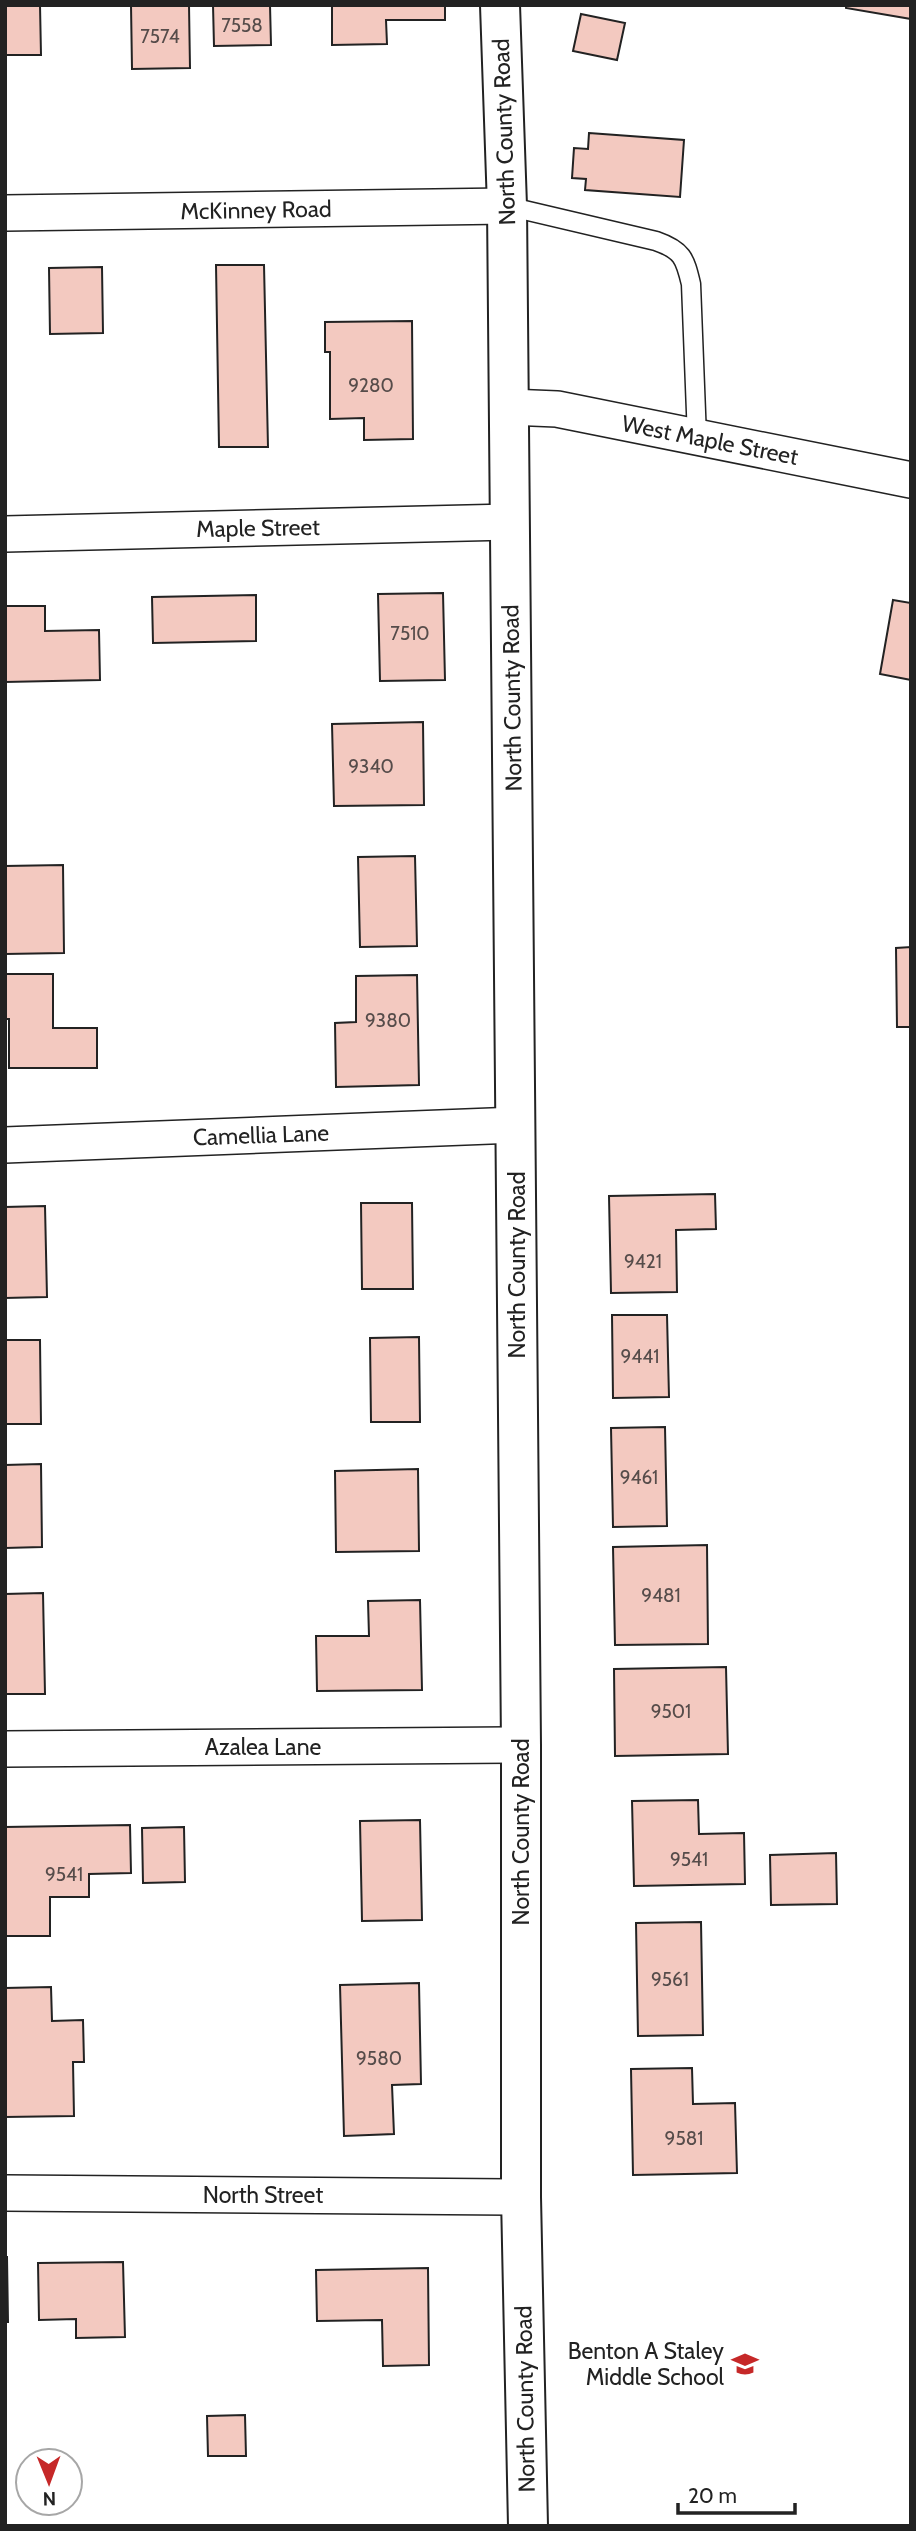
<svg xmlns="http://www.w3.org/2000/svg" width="916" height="2531" viewBox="0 0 916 2531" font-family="Cabin,sans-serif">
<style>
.building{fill:#f3c9c0;stroke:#222;stroke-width:2}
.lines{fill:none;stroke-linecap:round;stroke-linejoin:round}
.lane-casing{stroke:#222;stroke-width:21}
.street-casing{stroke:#222;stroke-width:38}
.secondary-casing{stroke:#222;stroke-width:42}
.lane{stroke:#fff;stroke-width:18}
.street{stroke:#fff;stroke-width:35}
.secondary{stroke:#fff;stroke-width:38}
.labels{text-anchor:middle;stroke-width:5;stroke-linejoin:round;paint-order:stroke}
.number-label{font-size:19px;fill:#564c4a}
.street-label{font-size:23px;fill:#222;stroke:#fff}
.poi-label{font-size:23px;fill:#222;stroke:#fff;text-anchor:end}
</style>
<rect width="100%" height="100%" fill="#fff"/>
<path class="building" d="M 5,5 L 40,5 L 41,55 L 5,55 Z
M 131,5 L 189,5 L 190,68 L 132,69 Z
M 213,5 L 270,5 L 271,45 L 214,46 Z
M 332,5 L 445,5 L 445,20 L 386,20 L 387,44 L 332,45 Z
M 846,5 L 911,5 L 911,19 L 846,8 Z
M 581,14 L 625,23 L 617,60 L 573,51 Z
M 589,133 L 684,140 L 680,197 L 585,190 L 586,179 L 572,178 L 574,148 L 588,149 Z
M 216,265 L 264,265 L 268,447 L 219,447 Z
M 102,267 L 103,333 L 50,334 L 49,268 Z
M 412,321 L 413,439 L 364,440 L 364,418 L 330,419 L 330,352 L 325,352 L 325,322 Z
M 443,593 L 445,680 L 380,681 L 378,594 Z
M 256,595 L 256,641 L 153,643 L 152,597 Z
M 893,600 L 911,603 L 911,680 L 880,674 Z
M 5,606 L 45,606 L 45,631 L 99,630 L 100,680 L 5,682 Z
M 423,722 L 424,805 L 334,806 L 332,724 Z
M 415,856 L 417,946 L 360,947 L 358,857 Z
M 63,865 L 64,953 L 5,954 L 5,866 Z
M 911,947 L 911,1027 L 897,1027 L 896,948 Z
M 5,974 L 53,974 L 53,1028 L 97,1028 L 97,1068 L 9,1068 L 9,1019 L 5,1019 Z
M 417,975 L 419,1085 L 336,1087 L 335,1023 L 356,1022 L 356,976 Z
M 715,1194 L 716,1229 L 676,1230 L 677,1292 L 611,1293 L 609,1196 Z
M 361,1203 L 412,1203 L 413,1289 L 362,1289 Z
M 45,1206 L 47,1297 L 5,1298 L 5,1207 Z
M 612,1315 L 667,1315 L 669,1397 L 613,1398 Z
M 419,1337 L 420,1422 L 371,1422 L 370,1338 Z
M 5,1340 L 40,1340 L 41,1424 L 5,1424 Z
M 665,1427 L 667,1526 L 613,1527 L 611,1428 Z
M 41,1464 L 42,1547 L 5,1548 L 5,1465 Z
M 418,1469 L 419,1551 L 336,1552 L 335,1471 Z
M 707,1545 L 708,1644 L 615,1645 L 613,1547 Z
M 43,1593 L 45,1694 L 5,1694 L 5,1594 Z
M 420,1600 L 422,1690 L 317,1691 L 316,1636 L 369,1636 L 368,1601 Z
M 726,1667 L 728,1754 L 615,1756 L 614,1669 Z
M 698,1800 L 699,1834 L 744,1833 L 745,1884 L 634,1886 L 632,1801 Z
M 420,1820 L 422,1920 L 362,1921 L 360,1821 Z
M 130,1825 L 131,1873 L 89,1874 L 89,1897 L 50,1897 L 50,1936 L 5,1936 L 5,1827 Z
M 184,1827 L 185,1882 L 143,1883 L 142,1828 Z
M 836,1853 L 837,1904 L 771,1905 L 770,1855 Z
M 701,1922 L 703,2035 L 638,2036 L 636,1923 Z
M 419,1983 L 421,2084 L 392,2085 L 394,2134 L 344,2136 L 340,1985 Z
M 51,1987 L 52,2021 L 83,2020 L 84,2062 L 73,2062 L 74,2116 L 5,2117 L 5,1988 Z
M 692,2068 L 693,2104 L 735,2103 L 737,2173 L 633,2175 L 631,2069 Z
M 5,2257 L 7,2257 L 8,2322 L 5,2322 Z
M 123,2262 L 125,2337 L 76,2338 L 76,2319 L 39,2320 L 38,2263 Z
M 428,2268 L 429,2365 L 383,2366 L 382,2320 L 317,2321 L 316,2270 Z
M 245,2415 L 246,2456 L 208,2456 L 207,2416 Z"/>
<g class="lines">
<g class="lane-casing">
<path id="lane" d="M 507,206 L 656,241 C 682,250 685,258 691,284 L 697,438"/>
</g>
<g class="street-casing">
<path id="street" d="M 5,213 L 507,206
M 509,407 L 557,409 L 911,480
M 5,534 L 510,522
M 5,1145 L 516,1125
M 5,1749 L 521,1745
M 5,2193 L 521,2197"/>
</g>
<g class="secondary-casing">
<path id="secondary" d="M 500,5 L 507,206 L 521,1745 L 521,2197 L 528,2526"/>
</g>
<use href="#lane" class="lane"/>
<use href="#street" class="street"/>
<use href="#secondary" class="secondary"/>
</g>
<defs>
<g id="school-bare" transform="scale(2.1)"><path d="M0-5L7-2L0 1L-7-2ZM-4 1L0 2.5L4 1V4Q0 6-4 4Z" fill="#c62828" stroke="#fff" stroke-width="2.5" paint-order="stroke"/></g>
</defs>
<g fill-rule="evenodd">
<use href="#school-bare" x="745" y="2364"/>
</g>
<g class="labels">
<g class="number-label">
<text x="242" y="32">7558</text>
<text x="160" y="43">7574</text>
<text x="371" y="392">9280</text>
<text x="410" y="640">7510</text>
<text x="371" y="773">9340</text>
<text x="388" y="1027">9380</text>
<text x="643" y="1268">9421</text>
<text x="640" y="1363">9441</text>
<text x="639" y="1484">9461</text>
<text x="661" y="1602">9481</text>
<text x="671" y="1718">9501</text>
<text x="689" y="1866">9541</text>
<text x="64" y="1881">9541</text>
<text x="670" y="1986">9561</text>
<text x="379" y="2065">9580</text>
<text x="684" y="2145">9581</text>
</g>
<g class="street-label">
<text transform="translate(504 132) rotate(-92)" y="8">North County Road</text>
<text transform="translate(256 210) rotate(-1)" y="8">McKinney Road</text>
<text transform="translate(710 440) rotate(11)" y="8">West Maple Street</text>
<text transform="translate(258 528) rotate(-1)" y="8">Maple Street</text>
<text transform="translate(512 698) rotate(-91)" y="8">North County Road</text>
<text transform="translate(261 1135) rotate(-2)" y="8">Camellia Lane</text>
<text transform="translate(517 1265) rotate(-90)" y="8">North County Road</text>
<text x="263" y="1755">Azalea Lane</text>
<text transform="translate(521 1832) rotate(-90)" y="8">North County Road</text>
<text x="263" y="2203">North Street</text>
<text transform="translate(525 2399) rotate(-91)" y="8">North County Road</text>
</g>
<g class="poi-label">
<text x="724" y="2359">Benton A Staley<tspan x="724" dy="26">Middle School</tspan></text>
</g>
</g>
<rect width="916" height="2531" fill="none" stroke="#222222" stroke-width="14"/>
<g transform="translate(49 2482) rotate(179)"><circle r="33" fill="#ffffff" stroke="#a7a7a7" stroke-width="2"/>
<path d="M0-5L12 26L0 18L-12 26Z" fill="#c62828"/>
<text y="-10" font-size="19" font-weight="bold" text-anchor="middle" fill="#222222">N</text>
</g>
<path d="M678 2503v10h117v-10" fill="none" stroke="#222222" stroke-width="3.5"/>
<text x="688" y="2503" font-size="21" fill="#222222" stroke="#ffffff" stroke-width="5" paint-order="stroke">20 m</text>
</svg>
